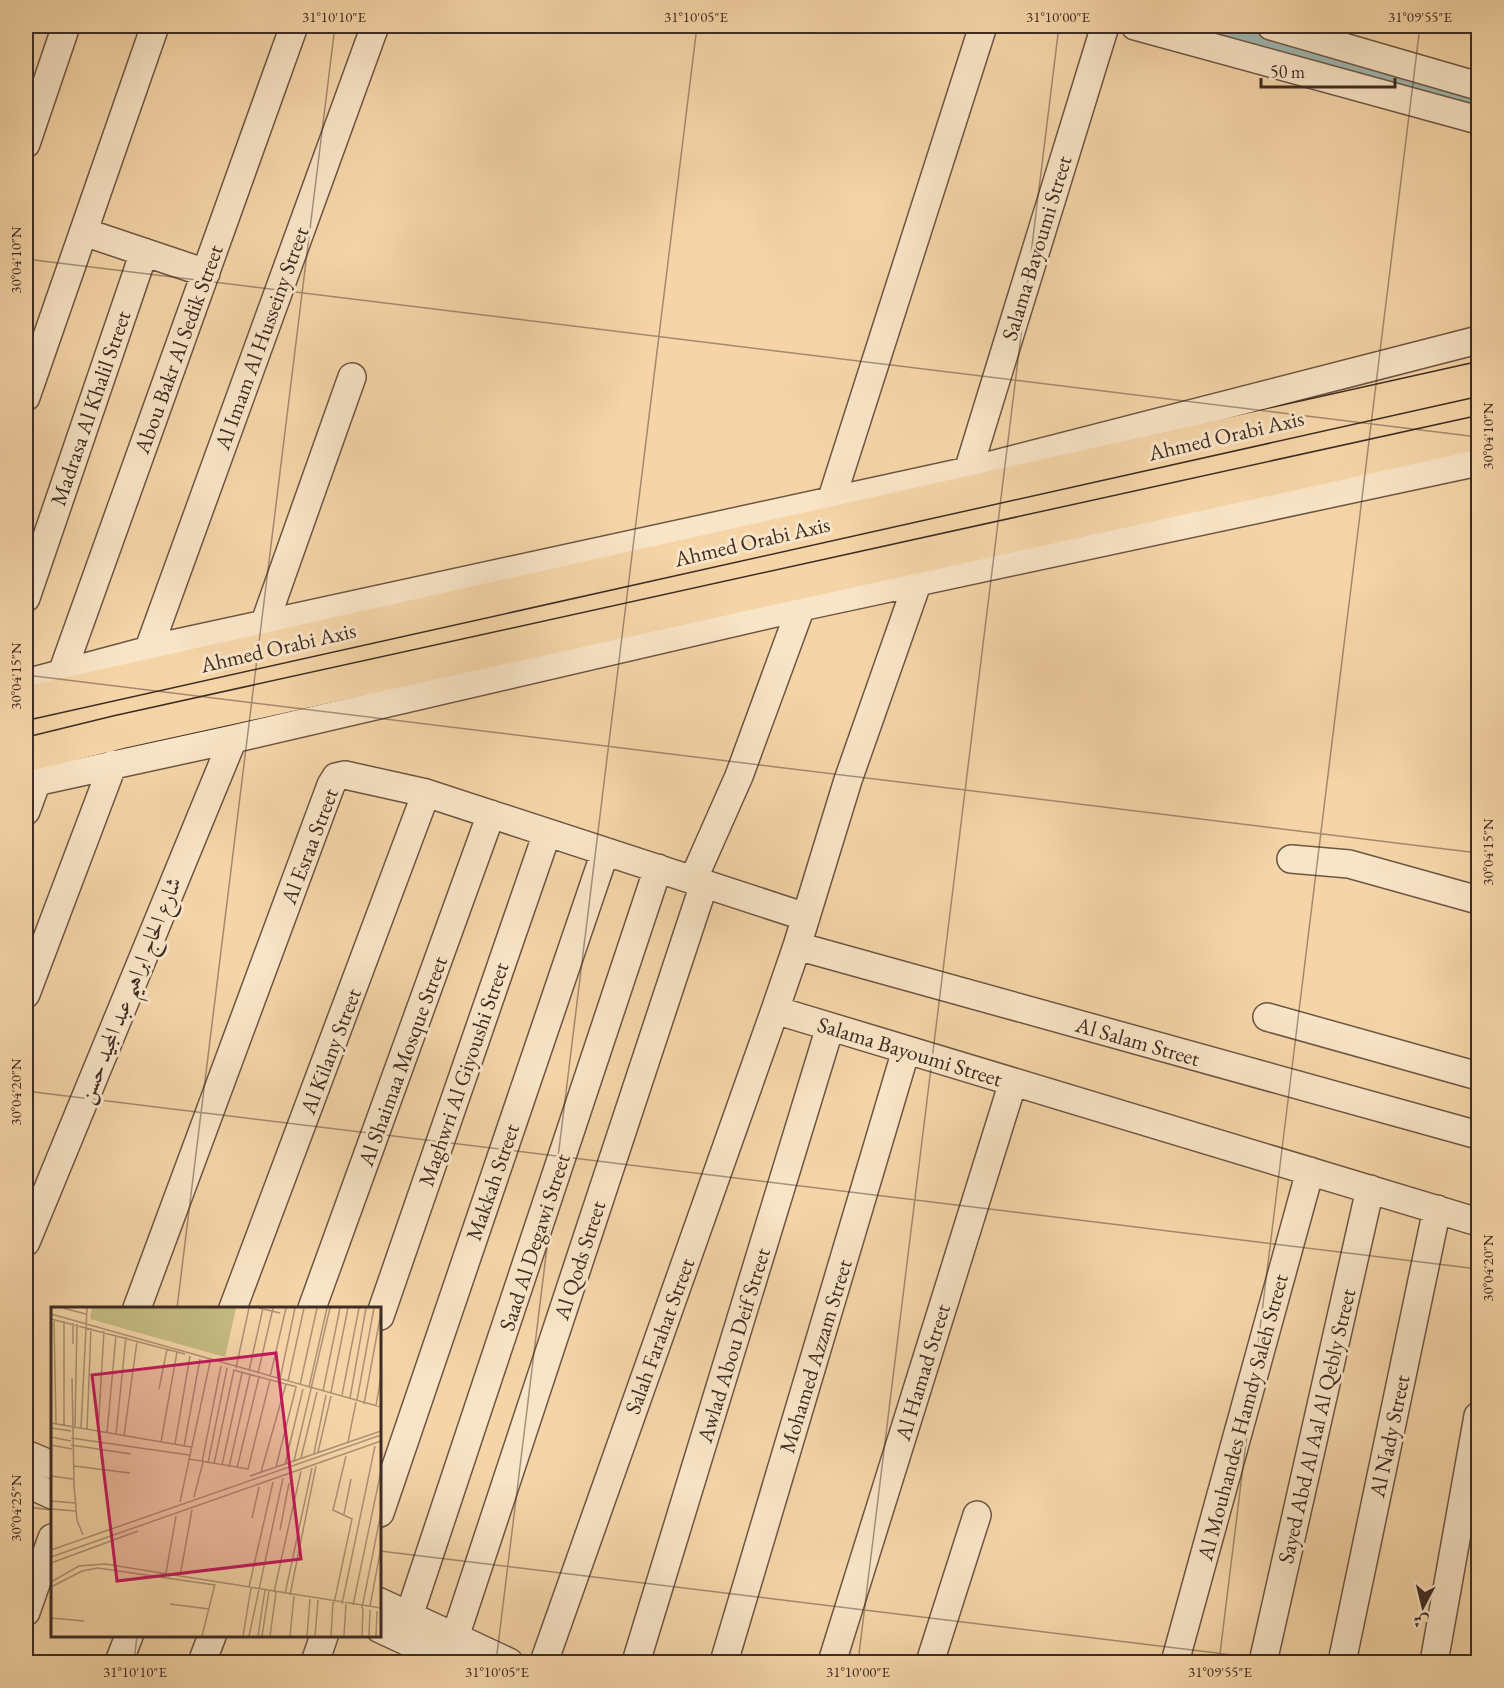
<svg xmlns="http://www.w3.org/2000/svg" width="1504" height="1688" viewBox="0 0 1504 1688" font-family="'EB Garamond',Amiri,serif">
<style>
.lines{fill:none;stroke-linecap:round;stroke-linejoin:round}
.canal{stroke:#9fb7b1;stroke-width:20}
.minor-casing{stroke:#6c5644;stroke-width:30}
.highway-casing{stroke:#3e2c23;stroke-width:36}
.minor{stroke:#f8e4c6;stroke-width:27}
.highway{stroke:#f5d5a8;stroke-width:33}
.ticks{fill:none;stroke:#3e2c23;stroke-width:1.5;stroke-opacity:0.45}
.labels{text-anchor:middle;stroke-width:6;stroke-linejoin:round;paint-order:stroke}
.street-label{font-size:22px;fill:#3e2c23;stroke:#f8e4c6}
.inset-road{fill:none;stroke:#ac9173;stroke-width:1.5}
.view{fill:#c2185b;fill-opacity:0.15;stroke:#c2185b;stroke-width:3}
.inset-edge{fill:none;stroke:#3e2c23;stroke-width:3}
.neatline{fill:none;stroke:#3e2c23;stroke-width:2}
.ticks-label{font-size:15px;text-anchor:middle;fill:#3e2c23}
</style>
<rect width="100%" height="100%" fill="#f5d5a8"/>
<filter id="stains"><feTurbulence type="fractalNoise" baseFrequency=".00333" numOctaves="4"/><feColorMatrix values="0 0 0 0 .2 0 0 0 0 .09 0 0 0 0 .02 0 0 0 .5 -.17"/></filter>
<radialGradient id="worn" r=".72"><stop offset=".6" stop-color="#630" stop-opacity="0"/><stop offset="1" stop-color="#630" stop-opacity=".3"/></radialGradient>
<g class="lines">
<path class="canal" d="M 1204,26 L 1478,104"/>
<g class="minor-casing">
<path id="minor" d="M 1135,26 L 1478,120
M 1271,26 L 1478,86
M 26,144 L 66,26
M 84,232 L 206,273
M 26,397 L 155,26
M 968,471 L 1105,26
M 831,501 L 983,26
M 26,598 L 144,252
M 264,625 L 352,377
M 148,651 L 375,26
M 62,673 L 294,26
M 26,683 L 168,645 L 968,471 L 1478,340
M 26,784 L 233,739 L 801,607 L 1478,462
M 26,811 L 37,781
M 1291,859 L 1349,864 L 1478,900
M 693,880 L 739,776 L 801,607
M 797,946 L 1478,1135
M 26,994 L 113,764
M 775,1010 L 1478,1222
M 1267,1017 L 1478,1076
M 26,1242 L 233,739
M 137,1308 L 331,785 L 336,777 L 345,775 L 426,793 L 806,917
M 233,1308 L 426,793
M 312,1308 L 491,814
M 380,1316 L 547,833
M 26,1454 L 52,1465
M 26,1483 L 52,1495
M 380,1513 L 605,852
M 380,1602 L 509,1662
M 26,1612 L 52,1538
M 409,1616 L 658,868
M 380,1629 L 451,1662
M 455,1637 L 704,884
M 119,1662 L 129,1636
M 202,1662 L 212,1636
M 315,1662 L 324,1636
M 544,1662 L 775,1010 L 797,946 L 848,780 L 918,581
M 636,1662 L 830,1027
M 724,1662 L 906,1050
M 832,1662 L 1013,1082
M 930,1662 L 977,1515
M 1175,1662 L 1310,1171
M 1263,1662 L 1370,1189
M 1342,1662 L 1437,1209
M 1434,1662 L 1478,1416"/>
</g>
<g class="highway-casing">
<path id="highway" d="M 26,703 L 1478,379
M 26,755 L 120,732 L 1478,433"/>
</g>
<use href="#minor" class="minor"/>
<use href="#highway" class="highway"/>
</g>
<path class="ticks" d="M 26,259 L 1478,437M 26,675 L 1478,853M 26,1091 L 1478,1269M 177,1308 L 335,26M 26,1507 L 52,1510M 380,1551 L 1291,1662M 134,1662 L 137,1636M 496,1662 L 697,26M 858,1662 L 1059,26M 1219,1662 L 1420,26"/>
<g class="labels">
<g class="street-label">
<text transform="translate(1036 248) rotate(-73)" y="8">Salama Bayoumi Street</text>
<text transform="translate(261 338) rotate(-70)" y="8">Al Imam Al Husseiny Street</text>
<text transform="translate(178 349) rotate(-70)" y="8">Abou Bakr Al Sedik Street</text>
<text transform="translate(90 408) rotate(-71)" y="8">Madrasa Al Khalil Street</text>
<text transform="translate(1226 435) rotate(-13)" y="8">Ahmed Orabi Axis</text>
<text transform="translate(752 541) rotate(-13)" y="8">Ahmed Orabi Axis</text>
<text transform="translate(278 647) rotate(-13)" y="8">Ahmed Orabi Axis</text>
<text transform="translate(309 846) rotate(-69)" y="8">Al Esraa Street</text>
<text transform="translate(129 990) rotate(-68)" y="8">شارع الحاج ابراهيم عبد المجيد حسن</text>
<text transform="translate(1138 1041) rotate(16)" y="8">Al Salam Street</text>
<text transform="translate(330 1051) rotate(-69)" y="8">Al Kilany Street</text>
<text transform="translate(910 1051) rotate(17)" y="8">Salama Bayoumi Street</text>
<text transform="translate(402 1061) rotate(-70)" y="8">Al Shaimaa Mosque Street</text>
<text transform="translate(463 1074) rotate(-71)" y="8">Maghwri Al Giyoushi Street</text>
<text transform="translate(492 1182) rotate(-71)" y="8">Makkah Street</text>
<text transform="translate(534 1242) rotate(-72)" y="8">Saad Al Degawi Street</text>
<text transform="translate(579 1260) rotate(-72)" y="8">Al Qods Street</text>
<text transform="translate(659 1336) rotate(-70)" y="8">Salah Farahat Street</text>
<text transform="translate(733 1345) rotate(-73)" y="8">Awlad Abou Deif Street</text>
<text transform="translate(815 1356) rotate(-73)" y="8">Mohamed Azzam Street</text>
<text transform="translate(922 1372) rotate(-73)" y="8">Al Hamad Street</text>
<text transform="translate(1242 1417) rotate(-75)" y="8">Al Mouhandes Hamdy Saleh Street</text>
<text transform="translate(1316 1426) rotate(-77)" y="8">Sayed Abd Al Aal Al Qebly Street</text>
<text transform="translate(1389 1436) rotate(-78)" y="8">Al Nady Street</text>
</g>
</g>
<g transform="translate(51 1307)">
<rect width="330" height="330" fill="#f5d5a8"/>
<path d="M 41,1 L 185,1 L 174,50 L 39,12 Z" fill="#c4bb82"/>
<path class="inset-road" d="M 12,1 L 35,7M 208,1 L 229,6M 0,7 L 330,100M 0,12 L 134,47M 3,12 L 5,117M 13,14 L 13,118M 22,16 L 22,37M 185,61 L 198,1M 182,63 L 246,80M 198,64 L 212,1M 207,66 L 222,1M 219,70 L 235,1M 21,71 L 23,178 L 26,213 L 32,228M 229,72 L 244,1M 237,74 L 253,1M 249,78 L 266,1M 258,80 L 276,1M 108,82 L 116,42M 272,84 L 289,1M 280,85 L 297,1M 291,88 L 308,1M 299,91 L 315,1M 306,93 L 323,1M 313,97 L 330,6M 325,99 L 330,69M 0,116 L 140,140M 24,120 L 26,17M 0,121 L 20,124M 30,121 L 36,1M 36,122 L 40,21M 47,124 L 53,24M 56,126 L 65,28M 65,127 L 75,30M 73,129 L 86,34M 0,130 L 20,134M 20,131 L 138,148M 110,135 L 126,45M 297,135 L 305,95M 124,137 L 139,49M 0,138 L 21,142M 20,138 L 80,147M 133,139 L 149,52M 267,145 L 280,89M 263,146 L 275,88M 250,151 L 266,85M 138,152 L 197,162 L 219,73M 243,154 L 279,1M 151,155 L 170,59M 157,156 L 176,61M 163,157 L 183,63M 234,157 L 252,82M 171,158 L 191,66M 23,159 L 79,166M 178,160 L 199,68M 225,160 L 245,80M 186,161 L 208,70M 210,165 L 235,77M 0,169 L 22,172M 199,169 L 330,124M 143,190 L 152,155M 0,194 L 25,196M 129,195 L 159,55M 0,202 L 25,204M 293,207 L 300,172M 201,211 L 208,180M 229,223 L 238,176M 0,243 L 330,128M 0,250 L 330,134M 0,256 L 87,224M 115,266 L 125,209M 129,269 L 141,203M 0,275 L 28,259 L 54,257 L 330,301M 0,280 L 31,264 L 47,261 L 164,278M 198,280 L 222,175M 223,285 L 250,164M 234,287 L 261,161M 239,288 L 265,159M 283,296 L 301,212 L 282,203 L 295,149M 119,297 L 158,302M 291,297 L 324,139M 302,298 L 330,164M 319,299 L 330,241M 311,301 L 330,206M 0,311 L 33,314M 151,329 L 164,277M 192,329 L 200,281M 198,329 L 232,171M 207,329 L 214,283M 211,329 L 218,284M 219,329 L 225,285M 239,329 L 243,289M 256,329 L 259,292M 264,329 L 267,293M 280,329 L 282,295M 293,329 L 295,297M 311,329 L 312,301M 318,329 L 319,303M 325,329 L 326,304"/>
<path class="view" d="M 225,46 L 250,252 L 66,274 L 41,68 Z"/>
<rect width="330" height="330" class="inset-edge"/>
</g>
<rect width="1504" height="1688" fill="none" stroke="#f5d5a8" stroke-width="66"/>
<g transform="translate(1423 1607) rotate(187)" stroke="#f8e4c6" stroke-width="4.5" paint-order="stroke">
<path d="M0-4.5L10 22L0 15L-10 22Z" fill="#3e2c23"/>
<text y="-9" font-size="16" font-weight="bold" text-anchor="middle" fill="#3e2c23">ش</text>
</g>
<path d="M1261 78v9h134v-9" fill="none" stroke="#3e2c23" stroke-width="3"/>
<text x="1270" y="78" font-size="18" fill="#3e2c23" stroke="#f8e4c6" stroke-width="4.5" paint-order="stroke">50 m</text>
<rect x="33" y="33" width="1438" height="1622" class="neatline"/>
<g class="ticks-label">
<text x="334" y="22">31°10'10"E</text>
<text x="696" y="22">31°10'05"E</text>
<text x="1058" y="22">31°10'00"E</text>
<text x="1420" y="22">31°09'55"E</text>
<text transform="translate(16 260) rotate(-90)" y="5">30°04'10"N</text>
<text transform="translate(1488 436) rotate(-90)" y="5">30°04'10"N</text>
<text transform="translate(16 676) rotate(-90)" y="5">30°04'15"N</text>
<text transform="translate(1488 852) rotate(-90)" y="5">30°04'15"N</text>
<text transform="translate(16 1092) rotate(-90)" y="5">30°04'20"N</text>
<text transform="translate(1488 1268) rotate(-90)" y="5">30°04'20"N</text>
<text transform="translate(16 1508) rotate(-90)" y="5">30°04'25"N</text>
<text x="135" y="1677">31°10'10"E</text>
<text x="497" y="1677">31°10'05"E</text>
<text x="858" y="1677">31°10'00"E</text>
<text x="1220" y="1677">31°09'55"E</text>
</g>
<rect width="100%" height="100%" filter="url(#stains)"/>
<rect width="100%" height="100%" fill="url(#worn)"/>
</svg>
